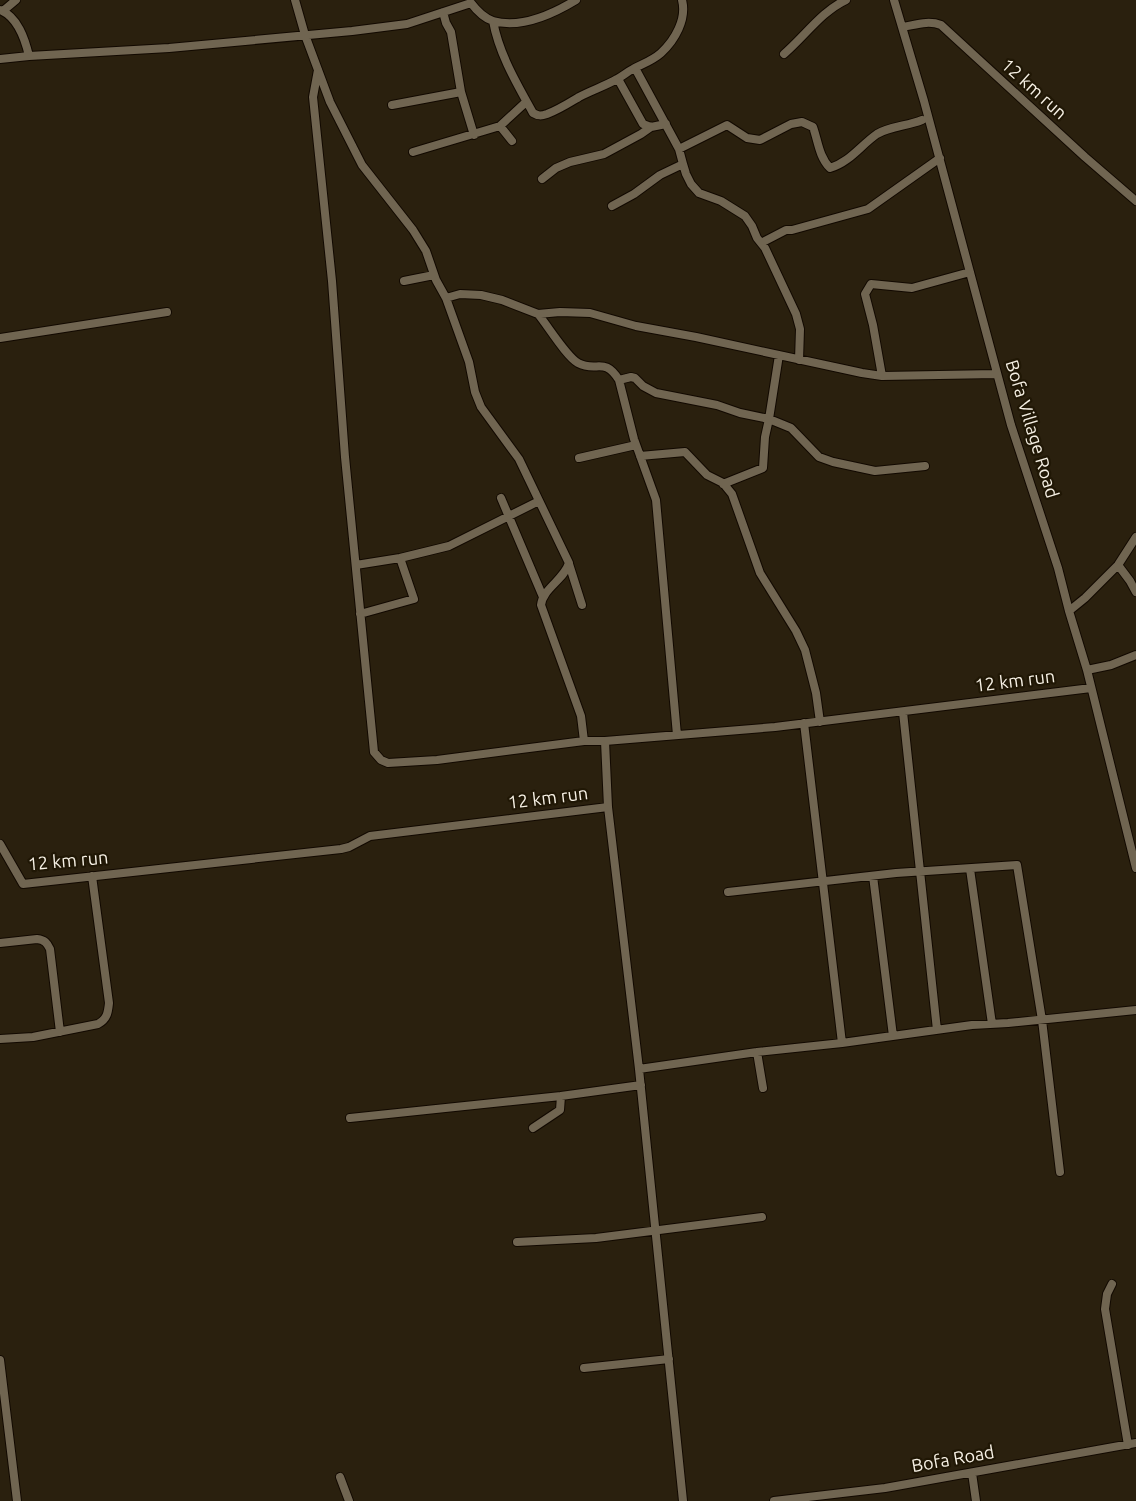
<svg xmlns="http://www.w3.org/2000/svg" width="1136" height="1501" viewBox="0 0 1136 1501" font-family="Ubuntu,sans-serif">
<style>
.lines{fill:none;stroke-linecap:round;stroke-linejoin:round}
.minor-casing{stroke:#120900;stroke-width:10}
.minor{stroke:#706551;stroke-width:8}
.labels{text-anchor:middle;stroke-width:4.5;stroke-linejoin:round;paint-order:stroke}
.street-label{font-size:18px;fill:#f6f0e4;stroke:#201705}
</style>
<rect width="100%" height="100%" fill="#2a200e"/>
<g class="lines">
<g class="minor-casing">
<path id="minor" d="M 295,0 L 305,35 L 330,102 L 362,165 L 413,230 L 426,251 L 436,280 L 446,298 L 460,294 L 481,295 L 502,300 L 538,314 L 560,312 L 590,313 L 636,326 L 696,337 L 862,373 L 882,376 L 996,374
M 894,0 L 924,101 L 1011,425 L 1058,568 L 1069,611 L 1087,670 L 1136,868
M 0,10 C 18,17 25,39 29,56
M 3,11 L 16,0
M 443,12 L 446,23 L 451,32 L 461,92 L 474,135
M 493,21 C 499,54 517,84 533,113 C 538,116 541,116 547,114 C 558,110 569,103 579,97 C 592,90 605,86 617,79 C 623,76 627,72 633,69 C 642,64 652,61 661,53 C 675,40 687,19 682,0
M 902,27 C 915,25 928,20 941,25 L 1085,157 L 1136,201
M 784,54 C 804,37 822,11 846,0
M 0,59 L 29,56 L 169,48 L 352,31 L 407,24 L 471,3 C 477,11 484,18 493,21 C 521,29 553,14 576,0
M 318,70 L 313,97 L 332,281 L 345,457 L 374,752 L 381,760 L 388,763 L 437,760 L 584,741 L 605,741
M 618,79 L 643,124 L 651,127 L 666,124
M 392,105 L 461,92
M 500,126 L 512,141
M 679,149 L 727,125 L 747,138 L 760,140 L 791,124 L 802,122 L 813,127 C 818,141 819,157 830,168 C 850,162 861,145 877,134 C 890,126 908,126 922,120
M 413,152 L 500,126 L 526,102
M 683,164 L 686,174 L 691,184 L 699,193 L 721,201 L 745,216 L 752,226 L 757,238 L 765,248 L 796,314 L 800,329 L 799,360
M 542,179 L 556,168 L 570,162 L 604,154 L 641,134 L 651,127
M 612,206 L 634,194 L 660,175 L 683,164 L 679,149 L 635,68
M 761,243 L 786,230 L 792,230 L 868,209 L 940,158
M 404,281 L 434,275
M 446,298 L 469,362 L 475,392 L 481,407 L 519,459 L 569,563 C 564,580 543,588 541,605 L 581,716 L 584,741
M 538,314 C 548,326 566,356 578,363 C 597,373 604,356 619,380 L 634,439 L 656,500 L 677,735
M 0,338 L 167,312
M 882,376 L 873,325 L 865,294 L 871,284 L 912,288 L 970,272
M 619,380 L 631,377 L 635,378 L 643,386 L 656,393 L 717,405 L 740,413 L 769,419 L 791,428 L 819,457 L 833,462 L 875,471 L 925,466
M 640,456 L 685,452 L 707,475 L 723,483 L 732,494 L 760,573 L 796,631 L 805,650 L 816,693 L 820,722
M 579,458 L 636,445
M 723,484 L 763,468 L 765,437 L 769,419 L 779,355
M 501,498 L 543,597
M 569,564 L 582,605
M 356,565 L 400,558 L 449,546 L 539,501
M 1118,565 L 1130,581 L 1136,592
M 1069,611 L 1085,598 L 1118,565 L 1136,537
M 360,614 L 414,599 L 400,558
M 1087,670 L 1111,665 L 1136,655
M 903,712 L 937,1030
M 804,723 L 842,1043
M 608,807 L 639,1069 L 683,1501
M 0,844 L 23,884 L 341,849 L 349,847 L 370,836 L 608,807 L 605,741 L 775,727 L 1091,688
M 970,869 L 992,1024
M 873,876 L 893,1036
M 728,892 L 896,873 L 1017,865 L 1042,1020 L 1060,1172
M 0,943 L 37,939 C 45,940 47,943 50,949 L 60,1032
M 0,1039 L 33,1037 L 98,1024 C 107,1019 108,1013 109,1003 L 92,876
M 757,1052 L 763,1088
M 639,1069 L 757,1052 L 842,1043 L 972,1025 L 1008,1023 L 1136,1010
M 350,1118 L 561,1096
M 533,1128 L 560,1110 L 561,1096 L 641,1085
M 517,1242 L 596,1238 L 762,1217
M 1112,1284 L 1107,1294 L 1105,1309 L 1128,1445
M 0,1360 L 17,1501
M 584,1368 L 669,1359
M 972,1473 L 976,1501
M 340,1477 L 349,1501
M 774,1501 L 885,1488 L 1136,1443"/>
</g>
<use href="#minor" class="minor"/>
</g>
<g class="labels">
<g class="street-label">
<text transform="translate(1034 89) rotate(42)" y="6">12 km run</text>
<text transform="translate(1032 429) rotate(73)" y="6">Bofa Village Road</text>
<text transform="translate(1015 681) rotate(-7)" y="6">12 km run</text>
<text transform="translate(548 798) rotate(-7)" y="6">12 km run</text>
<text transform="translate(68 861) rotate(-5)" y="6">12 km run</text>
<text transform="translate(953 1459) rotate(-10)" y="6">Bofa Road</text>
</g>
</g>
</svg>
